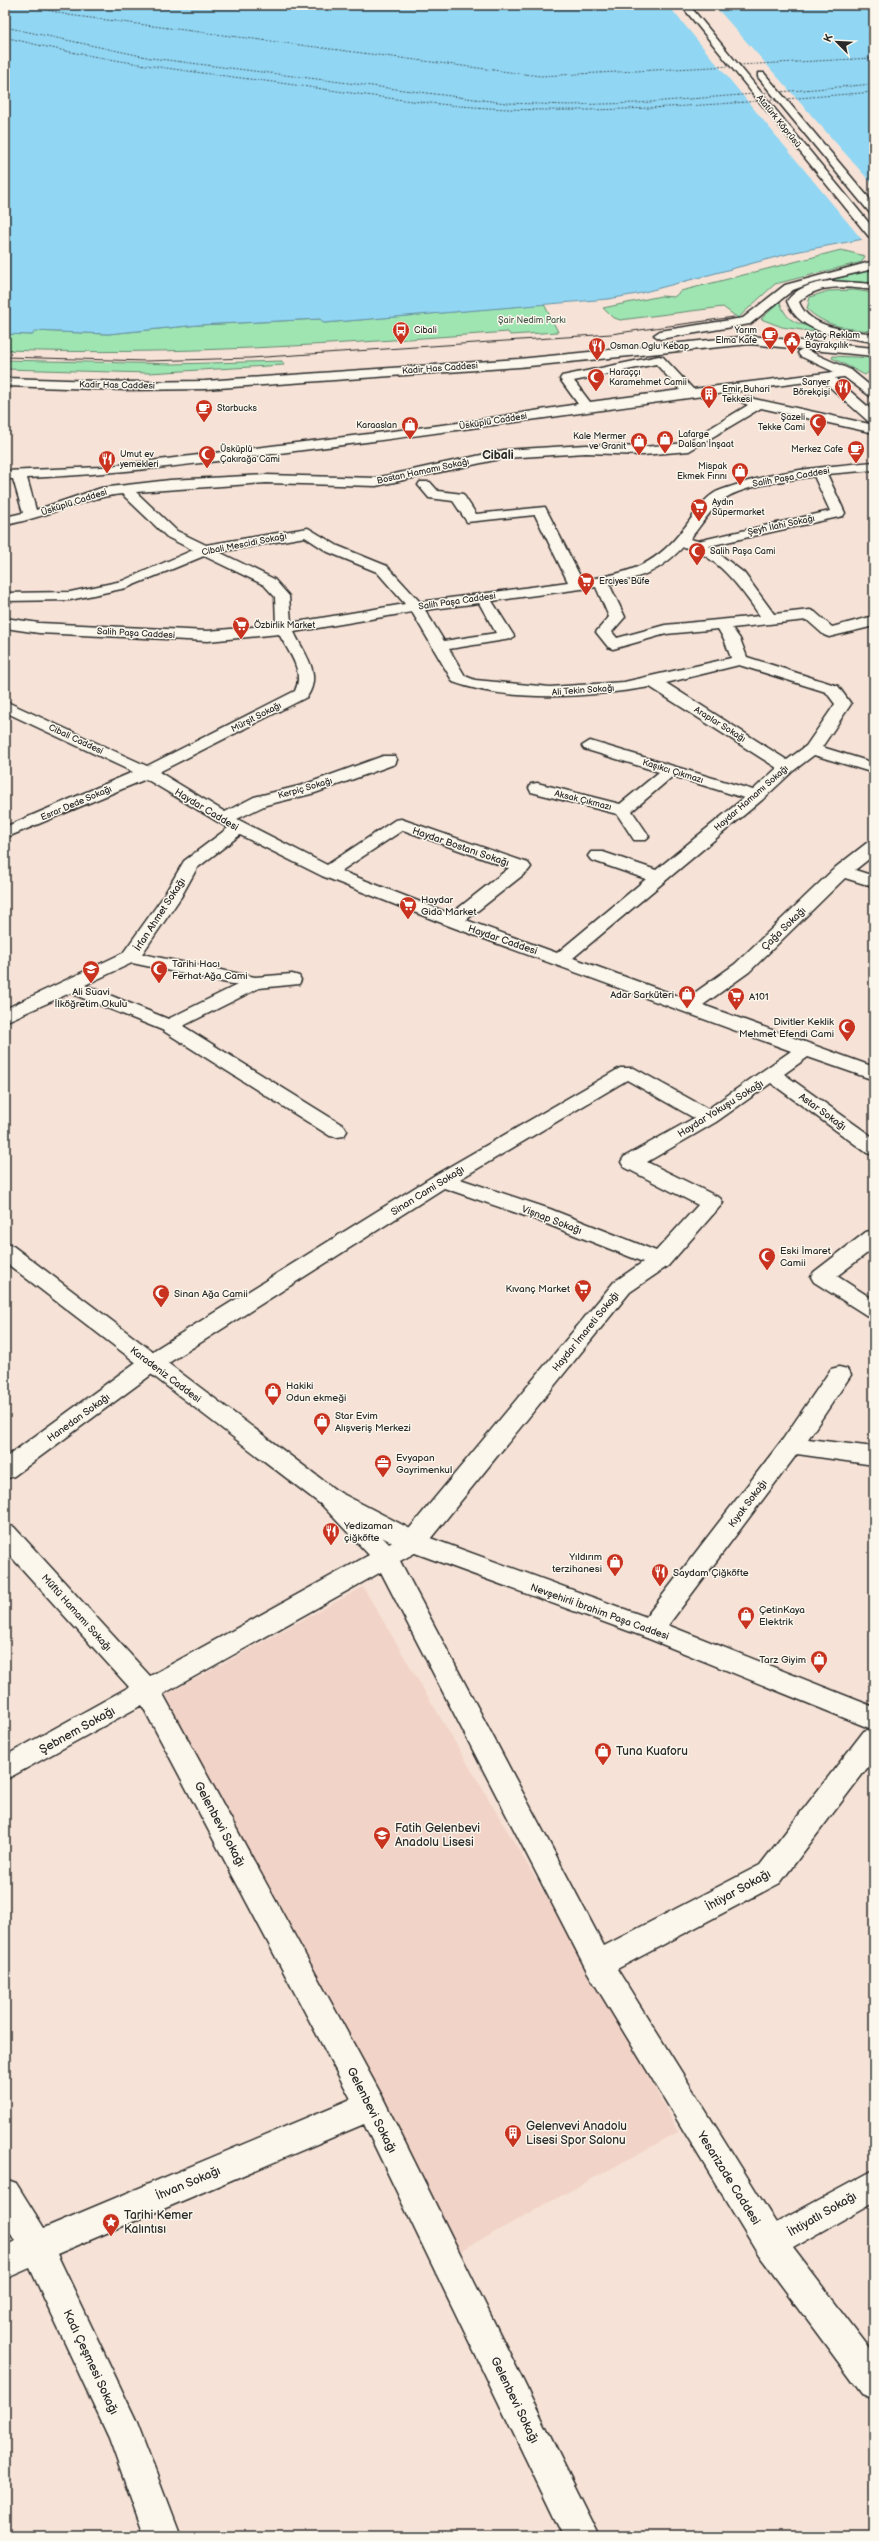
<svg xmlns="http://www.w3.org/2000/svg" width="879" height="2541" viewBox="0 0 879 2541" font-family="'Balsamiq Sans',sans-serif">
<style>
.built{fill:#f2d3c7}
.green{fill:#9ee5b2;stroke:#64886e}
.water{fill:#91d6f3;stroke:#6892a3}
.pier{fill:#f6e2d6}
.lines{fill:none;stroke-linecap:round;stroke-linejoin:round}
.ferry{stroke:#44565d;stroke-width:1;stroke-dasharray:2 1.5;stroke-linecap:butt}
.minor-casing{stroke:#2b2b2b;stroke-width:3}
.tertiary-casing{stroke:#2b2b2b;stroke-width:3}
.primary-casing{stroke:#2b2b2b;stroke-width:3}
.minor{fill:#fbf7ec;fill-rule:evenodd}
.tertiary{fill:#fbf7ec;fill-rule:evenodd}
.primary{fill:#fbf7ec;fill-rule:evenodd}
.tram{stroke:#2b2b2b;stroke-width:1}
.labels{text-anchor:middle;stroke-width:3;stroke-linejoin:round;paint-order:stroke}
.far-street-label{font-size:9px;fill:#2b2b2b;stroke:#fbf7ec}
.far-park-label{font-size:9px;fill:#485a4d;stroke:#fbf7ec}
.far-poi-label{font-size:9px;fill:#2b2b2b;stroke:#fbf7ec;text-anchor:start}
.street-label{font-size:10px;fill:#2b2b2b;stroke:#fbf7ec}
.poi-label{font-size:10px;fill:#2b2b2b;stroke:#fbf7ec;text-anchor:start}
.far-district-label{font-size:12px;font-weight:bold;fill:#2b2b2b;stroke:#fbf7ec}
.near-street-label{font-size:12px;fill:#2b2b2b;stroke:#fbf7ec}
.near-poi-label{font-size:12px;fill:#2b2b2b;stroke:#fbf7ec;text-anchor:start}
</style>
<rect width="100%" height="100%" fill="#f6e2d6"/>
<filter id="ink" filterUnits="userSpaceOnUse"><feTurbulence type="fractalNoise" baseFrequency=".025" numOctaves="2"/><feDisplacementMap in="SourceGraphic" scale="8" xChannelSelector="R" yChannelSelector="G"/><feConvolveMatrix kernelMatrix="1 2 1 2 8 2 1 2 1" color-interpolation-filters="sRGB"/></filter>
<g filter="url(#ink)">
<path class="built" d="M 363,1587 L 611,2006 L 678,2132 L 451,2256 L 166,1695 Z"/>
<path class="green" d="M 841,250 L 865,256 L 862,262 L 775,284 L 738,318 L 723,307 L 620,320 L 612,317 L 603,308 L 661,296 L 674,297 L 681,291 Z
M 874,269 L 874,283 L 839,281 L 819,283 Z
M 854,290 L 874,293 L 874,331 C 850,330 824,326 807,309 L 810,297 L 828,291 Z
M 780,302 C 789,330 806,320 822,333 L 782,327 L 761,319 Z
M 544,304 L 558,332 L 510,335 L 508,332 C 340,344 173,356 5,350 L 5,334 L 32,335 L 33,331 L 108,334 L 199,325 L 320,319 L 324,323 Z
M 833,356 L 874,358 L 874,368 L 865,375 L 832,358 Z
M 5,360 L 173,364 L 282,361 L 284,365 L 149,373 L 5,369 Z"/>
<path class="water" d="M 5,5 L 874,5 L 874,237 L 795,252 L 637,294 L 608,299 L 324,323 L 320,319 L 198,325 L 108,334 L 34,331 L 33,335 L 5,334 Z"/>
<path class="pier" d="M 668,5 L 714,5 L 874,186 L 874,239 L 863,241 Z"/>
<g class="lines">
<path class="ferry" d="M 28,5 L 68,15 L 540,76 L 732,66
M 5,27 L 151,58 L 506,103 L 569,105 L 638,103 L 754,94
M 5,37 C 90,59 177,70 265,81 C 334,90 404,102 474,107 C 569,114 665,108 760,101
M 739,65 L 874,58
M 779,92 L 874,84
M 761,93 L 772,92
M 785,99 L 874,92
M 767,100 L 778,100"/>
<g class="minor-casing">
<path id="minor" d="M 659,356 L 663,357 L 693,389 L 851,370 L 853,373 L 851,376 L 835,378 L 874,412 L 874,423 L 869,422 L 822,380 C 649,402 477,429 303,450 C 211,462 120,474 27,478 L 36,510 L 101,488 L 170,480 L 266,475 L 376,478 L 504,450 L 586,445 L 643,447 L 686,443 L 748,405 L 739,401 L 745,397 L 874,425 L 874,433 L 761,408 L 689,451 L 643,455 L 586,453 L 504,458 L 376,486 L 266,483 L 136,492 L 177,531 L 206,545 L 308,528 L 338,546 L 387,566 L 420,602 L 568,582 L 535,515 L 467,522 L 453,501 L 429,498 L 418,485 L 420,482 L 430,482 L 438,491 L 463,494 L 476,514 L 545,507 L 582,580 C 624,574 652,568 680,533 C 692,520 700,501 716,492 C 722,489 730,487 736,485 C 780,470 828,466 874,462 L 874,470 L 827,474 L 845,513 L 843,516 L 709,546 L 744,573 L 774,614 L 810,610 L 815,612 L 832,627 L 874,616 L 874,626 L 829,637 L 824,635 L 807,620 L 732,628 L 740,639 L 747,657 L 838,686 L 851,704 L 822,747 L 874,763 L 874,773 L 814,755 L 793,771 L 762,800 L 573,958 L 686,999 L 735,964 L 836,867 L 868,842 L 874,841 L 874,855 L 855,870 L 874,876 L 874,887 L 845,878 L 749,972 L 703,1005 L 874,1067 L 874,1080 L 808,1057 L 784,1074 L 874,1138 L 874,1155 L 867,1153 L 771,1083 L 716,1122 L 647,1162 L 720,1198 L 723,1203 L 668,1266 L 630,1292 L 422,1549 L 400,1561 L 604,1946 L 760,1865 L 864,1731 L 874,1728 L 874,1759 L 780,1883 L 617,1969 L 776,2223 L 874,2170 L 874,2202 L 793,2248 L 874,2354 L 874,2399 L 862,2394 L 759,2255 L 588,1973 L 381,1572 L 163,1694 L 382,2096 L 600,2536 L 563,2536 L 364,2124 L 57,2254 L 136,2420 L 180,2536 L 144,2536 L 109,2438 L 30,2268 L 5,2279 L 5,2246 L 15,2241 L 5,2224 L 5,2179 L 16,2183 L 44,2228 L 351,2099 L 142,1705 L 5,1780 L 5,1756 L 129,1687 L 5,1550 L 5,1525 L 14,1527 L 150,1676 L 369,1555 L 320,1503 L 317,1497 L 320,1491 L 329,1488 L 338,1491 L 389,1544 L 404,1535 L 614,1282 L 643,1262 L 534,1219 L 444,1188 L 159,1369 L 14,1476 L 5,1479 L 5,1458 L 143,1357 L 435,1175 L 620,1068 L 634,1068 L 708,1109 L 791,1051 L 452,927 L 322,876 L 240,835 L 197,868 L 181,897 L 142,954 L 255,977 L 292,974 L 299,976 L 301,980 L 299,984 L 259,988 L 183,1026 L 344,1126 L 347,1131 L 344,1136 L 337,1137 L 330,1136 L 162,1030 L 70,993 L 5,1022 L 5,1009 L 123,953 L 163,897 L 184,861 L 228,828 L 146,779 L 5,838 L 5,827 L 133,772 L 5,712 L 5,701 L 147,766 L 295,691 C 305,670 288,652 279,634 L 208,641 L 39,633 L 5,628 L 5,618 L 39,623 L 208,631 L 276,625 L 275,597 L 264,585 L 204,556 L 126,588 L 70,600 L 5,601 L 5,593 L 70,592 L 122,581 L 193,550 L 167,537 L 122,494 C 82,498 45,518 5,525 L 5,517 L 23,513 L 13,479 L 5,479 L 5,471 L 102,467 L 466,422 L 578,404 L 560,379 L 562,376 ZM 656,364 L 680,390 L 590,402 L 574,381 ZM 814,476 L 830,511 L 698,541 L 690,539 C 701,525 710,510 724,499 C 743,485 791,480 814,476 ZM 305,537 L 328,552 L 377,572 L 405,604 L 291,623 L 289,596 L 274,579 L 219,552 ZM 683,547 C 715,552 743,591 760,616 L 665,625 L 617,638 L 612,632 L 625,617 L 609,584 C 643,577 659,572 683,547 ZM 596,587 L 609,617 L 596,632 L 608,647 L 613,649 L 666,634 L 718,629 L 724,639 L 731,658 L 624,682 L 550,687 L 475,680 L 465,676 L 449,649 L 511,639 L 514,636 L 492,601 ZM 479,603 L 496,633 L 444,641 L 425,610 ZM 412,612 L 453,682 C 510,703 592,697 650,687 L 777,768 L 753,790 L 590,741 L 582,746 L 584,749 L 659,772 L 620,804 L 537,783 L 531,784 L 529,788 L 531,792 L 617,814 L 634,840 L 646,840 L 649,836 L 632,811 L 673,776 L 744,798 L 656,870 L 603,852 L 591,852 L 588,856 L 591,860 L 646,879 L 557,953 L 466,920 L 528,871 L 531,867 L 528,863 L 401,819 L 395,820 L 327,865 L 237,819 L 266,805 L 315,793 L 395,764 L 397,760 L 395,756 L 383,756 L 303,785 L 254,797 L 225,812 L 159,772 L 307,697 C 323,673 304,654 294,632 ZM 739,665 L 826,692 L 835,704 L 806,746 L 787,760 L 666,683 ZM 403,830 L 509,868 L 451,914 L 341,871 ZM 132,963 L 237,985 L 168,1019 L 85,985 ZM 627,1080 L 694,1118 L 624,1157 L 621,1162 L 624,1167 L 698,1205 L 656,1251 L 550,1209 L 460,1179 Z
M 874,1230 L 874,1248 L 837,1276 L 874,1300 L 874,1318 L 866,1315 L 814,1282 L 811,1277 L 814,1272 L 866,1232 Z
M 839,1367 L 847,1369 L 851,1375 L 808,1439 L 874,1447 L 874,1465 L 797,1454 L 660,1636 L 651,1639 L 642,1636 L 638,1629 L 642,1622 L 783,1439 L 831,1369 Z"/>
</g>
<g class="tertiary-casing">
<path id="tertiary" d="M 5,1244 L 13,1246 L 337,1491 L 422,1535 L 660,1622 L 874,1707 L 874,1730 L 642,1636 L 404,1549 L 319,1503 L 5,1262 Z"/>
</g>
<g class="primary-casing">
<path id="primary" d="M 681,5 L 689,5 L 874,229 L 874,239 L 870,238 Z
M 758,73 L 764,73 L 874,204 L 874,214 L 870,213 L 758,77 Z
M 874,261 L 874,268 L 869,270 L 809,284 L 793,290 L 750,324 L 660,339 L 654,335 L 660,331 L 743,318 L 785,285 Z
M 830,281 L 874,284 L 874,290 C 849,287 819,282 799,302 C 809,329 849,330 874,334 L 874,342 C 844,337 799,335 787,301 C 797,287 814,283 830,281 Z
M 750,336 L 874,348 L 874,356 L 750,344 L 519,367 L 205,389 L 128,390 L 5,386 L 5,378 L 128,382 L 205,381 L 519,359 Z
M 804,349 L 851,370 L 874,389 L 874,399 L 843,376 L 800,356 L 798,353 L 800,350 Z"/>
</g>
<use href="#minor" class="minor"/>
<use href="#tertiary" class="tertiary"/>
<use href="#primary" class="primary"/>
<path class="tram" d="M 5,357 L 147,361 L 250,358 L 611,334 L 734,317"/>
</g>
</g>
<defs>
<g id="bus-pin" transform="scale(0.9)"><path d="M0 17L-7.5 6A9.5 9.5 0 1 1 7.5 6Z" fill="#c8321e" stroke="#fbf7ec"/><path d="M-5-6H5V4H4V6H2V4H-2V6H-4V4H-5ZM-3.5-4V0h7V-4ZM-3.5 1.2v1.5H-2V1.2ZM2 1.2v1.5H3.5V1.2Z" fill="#fff"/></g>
<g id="cafe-pin" transform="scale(0.9)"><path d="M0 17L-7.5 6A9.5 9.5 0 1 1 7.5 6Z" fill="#c8321e" stroke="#fbf7ec"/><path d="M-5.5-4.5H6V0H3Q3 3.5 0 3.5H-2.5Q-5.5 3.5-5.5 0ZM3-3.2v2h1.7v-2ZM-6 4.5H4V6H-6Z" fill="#fff"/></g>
<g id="civic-pin" transform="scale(0.9)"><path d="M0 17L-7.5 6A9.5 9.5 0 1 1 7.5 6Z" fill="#c8321e" stroke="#fbf7ec"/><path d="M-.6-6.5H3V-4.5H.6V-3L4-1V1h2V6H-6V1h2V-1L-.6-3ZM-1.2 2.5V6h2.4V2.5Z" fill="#fff"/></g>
<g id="restaurant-pin" transform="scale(0.9)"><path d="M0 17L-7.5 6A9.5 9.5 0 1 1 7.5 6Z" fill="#c8321e" stroke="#fbf7ec"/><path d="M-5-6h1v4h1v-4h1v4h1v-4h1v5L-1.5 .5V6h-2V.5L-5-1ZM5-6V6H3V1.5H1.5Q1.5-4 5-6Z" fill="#fff"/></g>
<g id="mosque-pin" transform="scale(0.9)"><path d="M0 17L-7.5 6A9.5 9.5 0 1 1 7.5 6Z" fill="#c8321e" stroke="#fbf7ec"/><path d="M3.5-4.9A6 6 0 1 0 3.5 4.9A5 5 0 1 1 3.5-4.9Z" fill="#fff"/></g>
<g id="building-pin" transform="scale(0.9)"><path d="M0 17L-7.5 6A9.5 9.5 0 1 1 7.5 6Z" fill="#c8321e" stroke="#fbf7ec"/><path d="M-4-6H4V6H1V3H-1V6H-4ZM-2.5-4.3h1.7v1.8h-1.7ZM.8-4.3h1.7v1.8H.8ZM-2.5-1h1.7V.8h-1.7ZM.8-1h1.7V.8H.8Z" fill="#fff"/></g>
<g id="shop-pin" transform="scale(0.9)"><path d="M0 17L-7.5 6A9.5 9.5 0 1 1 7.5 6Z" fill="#c8321e" stroke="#fbf7ec"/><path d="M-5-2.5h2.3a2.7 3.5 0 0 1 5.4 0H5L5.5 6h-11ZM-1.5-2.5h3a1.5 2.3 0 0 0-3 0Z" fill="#fff"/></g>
<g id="supermarket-pin" transform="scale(0.9)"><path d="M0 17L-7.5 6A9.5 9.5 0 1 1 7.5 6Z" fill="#c8321e" stroke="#fbf7ec"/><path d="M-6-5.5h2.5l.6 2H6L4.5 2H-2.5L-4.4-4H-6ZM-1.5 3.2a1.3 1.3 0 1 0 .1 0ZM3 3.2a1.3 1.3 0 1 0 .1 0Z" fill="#fff"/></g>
<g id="school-pin" transform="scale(0.9)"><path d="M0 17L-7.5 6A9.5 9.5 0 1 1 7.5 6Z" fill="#c8321e" stroke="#fbf7ec"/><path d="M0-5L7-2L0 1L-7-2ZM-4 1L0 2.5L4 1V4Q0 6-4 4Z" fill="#fff"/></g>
<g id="office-pin" transform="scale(0.9)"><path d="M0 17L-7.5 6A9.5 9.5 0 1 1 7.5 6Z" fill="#c8321e" stroke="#fbf7ec"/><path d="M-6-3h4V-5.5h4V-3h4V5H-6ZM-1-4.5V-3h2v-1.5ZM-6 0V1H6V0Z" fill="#fff"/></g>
<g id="sight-pin" transform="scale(0.9)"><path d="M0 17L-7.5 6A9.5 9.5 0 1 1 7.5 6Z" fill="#c8321e" stroke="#fbf7ec"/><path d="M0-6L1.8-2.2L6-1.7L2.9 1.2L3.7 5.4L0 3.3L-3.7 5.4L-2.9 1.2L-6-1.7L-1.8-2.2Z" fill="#fff"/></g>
</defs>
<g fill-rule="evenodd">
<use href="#bus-pin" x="401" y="330"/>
<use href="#cafe-pin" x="770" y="335"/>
<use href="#civic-pin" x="792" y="340"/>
<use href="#restaurant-pin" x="597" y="346"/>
<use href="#mosque-pin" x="596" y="377"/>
<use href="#restaurant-pin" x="843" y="387"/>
<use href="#building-pin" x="709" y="394"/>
<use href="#cafe-pin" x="204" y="408"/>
<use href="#mosque-pin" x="818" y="422"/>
<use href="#shop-pin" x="410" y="425"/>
<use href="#shop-pin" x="665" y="439"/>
<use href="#shop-pin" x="639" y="441"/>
<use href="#cafe-pin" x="856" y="449"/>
<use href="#mosque-pin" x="207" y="454"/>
<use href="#restaurant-pin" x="107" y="459"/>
<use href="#shop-pin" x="740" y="471"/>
<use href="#supermarket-pin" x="699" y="507"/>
<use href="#mosque-pin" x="697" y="551"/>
<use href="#supermarket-pin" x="586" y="581"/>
<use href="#supermarket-pin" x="241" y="625"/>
<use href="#supermarket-pin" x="408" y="905"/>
<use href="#school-pin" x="91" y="969"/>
<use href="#mosque-pin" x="159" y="969"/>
<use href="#shop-pin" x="687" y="994"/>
<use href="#supermarket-pin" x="736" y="996"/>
<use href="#mosque-pin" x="847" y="1027"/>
<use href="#mosque-pin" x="767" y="1256"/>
<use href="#supermarket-pin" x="583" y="1288"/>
<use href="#mosque-pin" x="161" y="1293"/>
<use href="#shop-pin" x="273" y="1391"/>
<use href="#shop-pin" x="322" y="1421"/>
<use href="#office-pin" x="383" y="1463"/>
<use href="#restaurant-pin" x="331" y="1531"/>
<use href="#shop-pin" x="615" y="1562"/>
<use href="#restaurant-pin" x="660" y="1572"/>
<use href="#shop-pin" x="746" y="1615"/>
<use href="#shop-pin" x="819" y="1659"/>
<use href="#shop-pin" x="603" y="1751"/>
<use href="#school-pin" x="382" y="1835"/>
<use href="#building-pin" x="513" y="2133"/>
<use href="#sight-pin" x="111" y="2222"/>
</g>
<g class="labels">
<g class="far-street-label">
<text transform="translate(779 121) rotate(51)" y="3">Atatürk Köprüsü</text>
<text transform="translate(440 368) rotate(-4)" y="3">Kadir Has Caddesi</text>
<text transform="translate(117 385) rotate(1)" y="3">Kadir Has Caddesi</text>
<text transform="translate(493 421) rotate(-9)" y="3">Üsküplü Caddesi</text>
<text transform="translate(423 471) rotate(-12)" y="3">Bostan Hamamı Sokağı</text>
<text transform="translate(791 477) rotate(-10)" y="3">Salih Paşa Caddesi</text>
<text transform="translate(74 502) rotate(-18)" y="3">Üsküplü Caddesi</text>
<text transform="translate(781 525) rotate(-12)" y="3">Şeyh İlahi Sokağı</text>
<text transform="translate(244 544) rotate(-11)" y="3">Cibali Mescidi Sokağı</text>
<text transform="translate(457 601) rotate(-8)" y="3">Salih Paşa Caddesi</text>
<text transform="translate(136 633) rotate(3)" y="3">Salih Paşa Caddesi</text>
<text transform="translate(583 690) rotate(-4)" y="3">Ali Tekin Sokağı</text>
<text transform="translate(256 717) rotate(-27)" y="3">Mürşit Sokağı</text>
<text transform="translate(720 724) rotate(32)" y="3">Araplar Sokağı</text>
<text transform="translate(76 739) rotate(25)" y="3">Cibali Caddesi</text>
<text transform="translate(673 771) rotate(17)" y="3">Kaşıkcı Çıkmazı</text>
<text transform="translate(305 788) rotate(-16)" y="3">Kerpiç Sokağı</text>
<text transform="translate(751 798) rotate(-41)" y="3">Haydar Hamamı Sokağı</text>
<text transform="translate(583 800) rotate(14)" y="3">Aksak Çıkmazı</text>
<text transform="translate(76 803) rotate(-23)" y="3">Esrar Dede Sokağı</text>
</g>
<g class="far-park-label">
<text x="532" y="323">Şair Nedim Parkı</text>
</g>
<g class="far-poi-label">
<text x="414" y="333">Cibali</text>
<text x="757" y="333" text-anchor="end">Yarım<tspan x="757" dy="10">Elma Kafe</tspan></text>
<text x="805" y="338">Aytaç Reklam<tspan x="805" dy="10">Bayrakçılık</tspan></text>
<text x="610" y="349">Osman Oglu Kebap</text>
<text x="609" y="375">Haraççı<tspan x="609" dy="10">Karamehmet Camii</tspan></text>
<text x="830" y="385" text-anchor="end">Sarıyer<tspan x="830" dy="10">Börekçişi</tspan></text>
<text x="722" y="392">Emir Buhari<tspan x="722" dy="10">Tekkesi</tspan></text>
<text x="217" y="411">Starbucks</text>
<text x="805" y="420" text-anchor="end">Şazeli<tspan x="805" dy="10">Tekke Cami</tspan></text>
<text x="397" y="428" text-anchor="end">Karaaslan</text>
<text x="678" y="437">Lafarge<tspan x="678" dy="10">Dalsan İnşaat</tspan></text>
<text x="626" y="439" text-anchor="end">Kale Mermer<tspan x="626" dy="10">ve Granit</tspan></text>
<text x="220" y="452">Üsküplü<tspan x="220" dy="10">Çakırağa Cami</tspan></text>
<text x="843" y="452" text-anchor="end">Merkez Cafe</text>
<text x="120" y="457">Umut ev<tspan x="120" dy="10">yemekleri</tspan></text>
<text x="727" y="469" text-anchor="end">Mispak<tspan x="727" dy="10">Ekmek Fırını</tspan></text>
<text x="712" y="505">Aydın<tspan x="712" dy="10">Süpermarket</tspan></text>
<text x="710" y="554">Salih Paşa Cami</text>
<text x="599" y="584">Erciyes Büfe</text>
<text x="254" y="628">Özbirlik Market</text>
</g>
<g class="street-label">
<text transform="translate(207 809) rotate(31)" y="4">Haydar Caddesi</text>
<text transform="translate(461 846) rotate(19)" y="4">Haydar Bostanı Sokağı</text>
<text transform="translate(159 914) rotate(-57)" y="4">İrfan Ahmet Sokağı</text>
<text transform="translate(783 928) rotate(-44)" y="4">Çağa Sokağı</text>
<text transform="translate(503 939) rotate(19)" y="4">Haydar Caddesi</text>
<text transform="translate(720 1108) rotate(-32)" y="4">Haydar Yokuşu Sokağı</text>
<text transform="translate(823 1111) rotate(36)" y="4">Astar Sokağı</text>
<text transform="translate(427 1190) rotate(-32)" y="4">Sinan Cami Sokağı</text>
<text transform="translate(552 1219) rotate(21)" y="4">Vişnap Sokağı</text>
<text transform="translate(585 1331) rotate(-51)" y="4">Haydar İmareti Sokağı</text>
<text transform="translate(166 1374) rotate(37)" y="4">Karadeniz Caddesi</text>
<text transform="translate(78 1417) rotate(-36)" y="4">Hanedan Sokağı</text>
<text transform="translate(747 1503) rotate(-53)" y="4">Kıyak Sokağı</text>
<text transform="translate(600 1611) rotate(20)" y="4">Nevşehirli İbrahim Paşa Caddesi</text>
<text transform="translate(77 1612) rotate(48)" y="4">Müftü Hamamı Sokağı</text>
</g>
<g class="poi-label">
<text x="421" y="903">Haydar<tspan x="421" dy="12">Gida Market</tspan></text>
<text x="172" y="967">Tarihi Hacı<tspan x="172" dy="12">Ferhat Ağa Cami</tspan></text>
<text x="91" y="995" text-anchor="middle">Ali Suavi<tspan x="91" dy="12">İlköğretim Okulu</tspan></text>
<text x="674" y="998" text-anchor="end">Adar Sarküteri</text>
<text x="749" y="1000">A101</text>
<text x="834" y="1025" text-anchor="end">Divitler Keklik<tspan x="834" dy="12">Mehmet Efendi Cami</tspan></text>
<text x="780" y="1254">Eski İmaret<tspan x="780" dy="12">Camii</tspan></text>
<text x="570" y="1292" text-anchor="end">Kıvanç Market</text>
<text x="174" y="1297">Sinan Ağa Camii</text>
<text x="286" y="1389">Hakiki<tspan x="286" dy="12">Odun ekmeği</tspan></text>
<text x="335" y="1419">Star Evim<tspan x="335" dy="12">Alışveriş Merkezi</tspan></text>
<text x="396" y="1461">Evyapan<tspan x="396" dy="12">Gayrimenkul</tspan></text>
<text x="344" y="1529">Yedizaman<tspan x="344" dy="12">çiğköfte</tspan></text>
<text x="602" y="1560" text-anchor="end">Yıldırım<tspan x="602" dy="12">terzihanesi</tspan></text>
<text x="673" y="1576">Saydam Çiğköfte</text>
<text x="759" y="1613">ÇetinKaya<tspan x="759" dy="12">Elektrik</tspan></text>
<text x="806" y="1663" text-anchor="end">Tarz Giyim</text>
</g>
<g class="far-district-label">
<text x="498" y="459">Cibali</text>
</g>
<g class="near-street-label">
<text transform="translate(77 1730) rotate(-29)" y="4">Şebnem Sokağı</text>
<text transform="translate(220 1824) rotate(62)" y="4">Gelenbevi Sokağı</text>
<text transform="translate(738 1890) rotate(-29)" y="4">İhtiyar Sokağı</text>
<text transform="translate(372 2110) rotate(63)" y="4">Gelenbevi Sokağı</text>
<text transform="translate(729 2178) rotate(58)" y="4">Yesarizade Caddesi</text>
<text transform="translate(188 2183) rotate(-23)" y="4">İhvan Sokağı</text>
<text transform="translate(822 2214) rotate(-30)" y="4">İhtiyatlı Sokağı</text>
<text transform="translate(91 2362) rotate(65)" y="4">Kadı Çeşmesi Sokağı</text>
<text transform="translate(515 2400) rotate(64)" y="4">Gelenbevi Sokağı</text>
</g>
<g class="near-poi-label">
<text x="616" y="1755">Tuna Kuaforu</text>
<text x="395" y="1832">Fatih Gelenbevi<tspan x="395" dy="14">Anadolu Lisesi</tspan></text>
<text x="526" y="2130">Gelenvevi Anadolu<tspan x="526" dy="14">Lisesi Spor Salonu</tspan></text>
<text x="124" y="2219">Tarihi Kemer<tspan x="124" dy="14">Kalıntısı</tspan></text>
</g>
</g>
<rect width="879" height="2541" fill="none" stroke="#fbf7ec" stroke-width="20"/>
<rect x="10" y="10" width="859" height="2521" fill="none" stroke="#2b2b2b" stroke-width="1.5" filter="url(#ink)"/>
<g transform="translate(837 42) rotate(294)" stroke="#fbf7ec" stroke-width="3" paint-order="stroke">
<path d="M0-3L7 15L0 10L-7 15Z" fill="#2b2b2b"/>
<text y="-6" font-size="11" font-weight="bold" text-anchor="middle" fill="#2b2b2b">K</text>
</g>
</svg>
